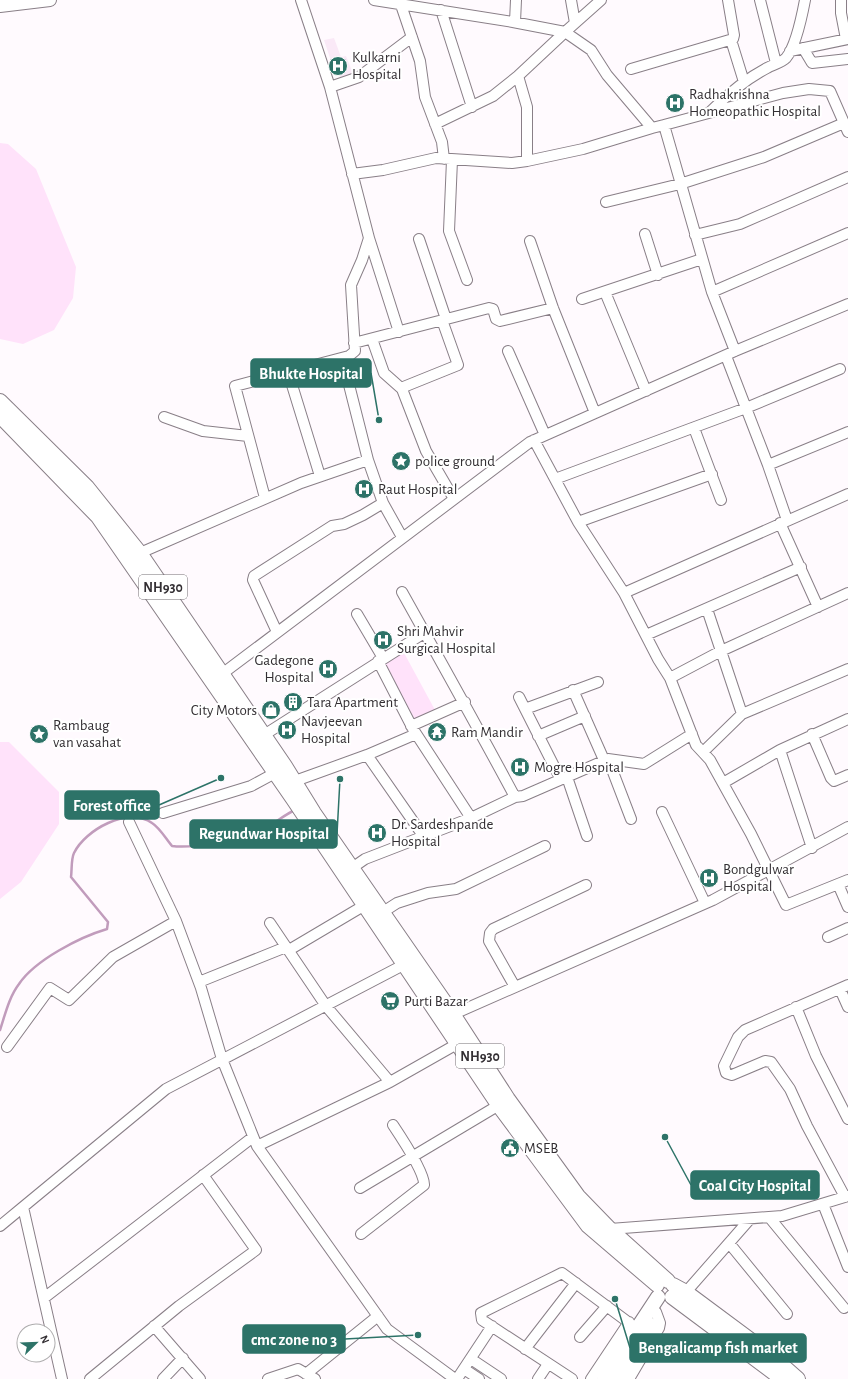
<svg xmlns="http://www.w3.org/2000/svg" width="848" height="1379" viewBox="0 0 848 1379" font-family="'Alegreya Sans',sans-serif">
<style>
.built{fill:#fae9f7}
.green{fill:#ffe2fa}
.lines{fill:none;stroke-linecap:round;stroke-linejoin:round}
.stream{stroke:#c19cbc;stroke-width:2.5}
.minor-casing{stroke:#897f87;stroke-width:12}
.major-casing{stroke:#897f87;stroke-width:14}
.highway-casing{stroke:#897f87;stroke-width:16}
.minor{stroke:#fff;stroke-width:10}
.major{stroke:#fff;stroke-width:12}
.highway{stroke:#fff;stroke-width:14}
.labels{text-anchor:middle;stroke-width:4;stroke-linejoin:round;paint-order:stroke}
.shield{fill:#fff;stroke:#706d70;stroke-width:1}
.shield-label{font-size:14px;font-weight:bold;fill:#332f33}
.poi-label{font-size:15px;fill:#332f33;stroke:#fff;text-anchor:start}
.leader{fill:none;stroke:#2d7368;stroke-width:1.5}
.callout-dot{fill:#2d7368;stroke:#fff;stroke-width:1.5}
.callout{fill:#2d7368;stroke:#2d7368;stroke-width:1.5}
.callout-label{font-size:16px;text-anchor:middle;font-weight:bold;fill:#fff}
</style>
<rect width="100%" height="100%" fill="#fffafe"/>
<path class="built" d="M 334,38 L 341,57 L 346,56 L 354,76 L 342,80 L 331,61 L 324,40 Z"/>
<path class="green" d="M 0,143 L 8,144 L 36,169 L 76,267 L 73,298 L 54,330 L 23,344 L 0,339 Z
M 403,651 L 435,710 L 415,720 L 384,662 Z
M 0,742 L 9,742 L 59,792 L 59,824 L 21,882 L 0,899 Z"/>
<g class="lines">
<path class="stream" d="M 0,1030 C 5,1015 9,997 19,984 C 35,960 80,937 107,929 L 108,922 L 71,877 C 72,870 71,859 74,853 C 85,830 128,806 152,823 C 160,828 166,839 172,846 C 193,849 244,839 263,829 C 274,824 284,815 295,810"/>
<g class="minor-casing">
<path id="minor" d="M 301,0 L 330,87 L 369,238 L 362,260 L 351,285 L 355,351 L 343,361 L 368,460 L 383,503 L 402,537
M 374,0 L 513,22 L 565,32
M 571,0 L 575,23
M 601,0 L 565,32 L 591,50 L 607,75 L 652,128 L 664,125 L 712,292 L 735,351
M 760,0 L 776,63
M 841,0 L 841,13 L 846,39
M 401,5 L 420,61 L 425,97 L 442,142 L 444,159
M 441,10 L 472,107
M 515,22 L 516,0
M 731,40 L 744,82
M 803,48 L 812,63 L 848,59
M 790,51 L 848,39
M 631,69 L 733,39 L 734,35 L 728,0
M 518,76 L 527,107 L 527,161
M 330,87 L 359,77 L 412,37
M 711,111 C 728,94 746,79 767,68 C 772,65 781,63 786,58 C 796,46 802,16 805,0
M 435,124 L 493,96 L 518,76 L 565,32
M 664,125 L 783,93 L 809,89 L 830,91 L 848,132
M 452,160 L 449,231 L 467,280
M 352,174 L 383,170 L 436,158 L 512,163 L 527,161 L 583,149 L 652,128
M 606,202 L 680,184 L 764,157 L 844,123
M 645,234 L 658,275
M 695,235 L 740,224 L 848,177
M 369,238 L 399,332
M 419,239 L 446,319
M 530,241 L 553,308 L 595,413
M 605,292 L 646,391
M 712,292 L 848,233
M 582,299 L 702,259
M 372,339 L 384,373 L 402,389 L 426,451 L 454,499
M 354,343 L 489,308 L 493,309 L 496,319 L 500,321 L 553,308
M 508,351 L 545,435
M 726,356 L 768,465 L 787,520
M 288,372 L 320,476
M 401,388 L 458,365 L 442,320
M 164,417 L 203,431 L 248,436
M 694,428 L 721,500
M 534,440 L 578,522 L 624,593 L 658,659 L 670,678 L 696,745 L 710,760 L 751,834 L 786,905 L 848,880
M 768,465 L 848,432
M 555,479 L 746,408 L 840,369
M 265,498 L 235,386 L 349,356
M 578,522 L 712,474
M 780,523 L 818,607
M 140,553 L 301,483 L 368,460
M 402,592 C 440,660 478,728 515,797
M 624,593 L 848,494
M 707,609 L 742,714
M 357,614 L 383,658
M 277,632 L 253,580 L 254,576 L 332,526 L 344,524 L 363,515 L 383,503
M 646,635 L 801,567
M 378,661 L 413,729 L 471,818
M 218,677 L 530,442 L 735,351 L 848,304
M 670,678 L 721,651 L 848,593
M 573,690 L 604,760
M 519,697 L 560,778
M 525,709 L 598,682
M 411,726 L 465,702
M 812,734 L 831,778 L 834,781 L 848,775
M 264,735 L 424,633
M 538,736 L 585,716
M 780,750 L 812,848
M 703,752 L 742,714 L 848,669
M 367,755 L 424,837
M 608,759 L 631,819
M 567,777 L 587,836
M 295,781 L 367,755 L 416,734
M 723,783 L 780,750 L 848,719
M 662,812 L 705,903
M 163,813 L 251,786 L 275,773
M 129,822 L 176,921
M 352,868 L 365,859 L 471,818 L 515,797 L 523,796 L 608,759 L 644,764 L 692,734
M 838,884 L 848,907
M 383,912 L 397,903 L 428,893 L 456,889 L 545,846
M 270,923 L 326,1006 L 390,1082
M 828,937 L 848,928
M 289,950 L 370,902
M 199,982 L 286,947
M 515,987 L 489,941 L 490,933 L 493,929 L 586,885
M 840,989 L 848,1007
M 796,1007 L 816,1056 L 848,1119
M 447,1017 L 713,900 L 848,827
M 7,1047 L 50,988 L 69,1000 L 113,957 L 176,921 L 201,988 L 222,1059 L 257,1146 L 387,1329 L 455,1379
M 257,1146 L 390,1082 L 457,1044
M 360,1188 L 504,1102
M 845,1197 L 807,1126 L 790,1089 L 771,1062 L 765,1061 L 732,1075 L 726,1073 L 724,1066 L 738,1037 L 745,1030 L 848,985
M 823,1204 L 848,1267
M 769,1217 L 844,1308
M 0,1226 L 23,1207
M 610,1229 L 782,1216 L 848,1196
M 361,1234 L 424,1185 C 425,1173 401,1137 393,1125
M 729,1243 L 787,1314
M 686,1292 L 750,1219
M 44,1298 L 253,1137
M 154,1326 L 200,1379
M 580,1337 L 607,1306
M 525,1349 L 576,1283
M 471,1359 L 501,1379
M 464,1369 L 479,1379
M 306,1374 L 378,1316
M 62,1379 L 23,1207 L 166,1089 L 409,962
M 90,1379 L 179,1306 L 256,1250 L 203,1175
M 163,1379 L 183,1358
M 268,1379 L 298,1369 L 315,1379
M 457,1379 L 492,1326
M 538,1379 L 548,1364
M 572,1379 L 482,1320 L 481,1313 L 562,1273 L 636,1328
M 591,1379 L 629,1322
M 629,1379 L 659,1328 L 660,1323 L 656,1312"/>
</g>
<g class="major-casing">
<path id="major" d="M 0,6 L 50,0"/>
</g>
<g class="highway-casing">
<path id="highway" d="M 0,401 L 87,487 L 140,553 L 285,766 L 314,813 L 453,1014 L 508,1099 L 578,1196 L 610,1229 L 668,1281
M 0,416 L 98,517 L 293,799 L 499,1106 L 588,1226 L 657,1285
M 673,1285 L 686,1292 L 772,1356 L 798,1379
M 672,1297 L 782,1379
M 604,1379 L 658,1297
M 618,1379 L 649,1324"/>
</g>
<use href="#minor" class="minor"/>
<use href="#major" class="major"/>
<use href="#highway" class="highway"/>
</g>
<defs>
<g id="hospital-disc" transform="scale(1)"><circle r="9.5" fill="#2d7368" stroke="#fff"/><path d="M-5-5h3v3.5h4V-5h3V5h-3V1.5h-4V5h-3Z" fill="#fff"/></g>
<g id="sight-disc" transform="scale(1)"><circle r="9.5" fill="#2d7368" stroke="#fff"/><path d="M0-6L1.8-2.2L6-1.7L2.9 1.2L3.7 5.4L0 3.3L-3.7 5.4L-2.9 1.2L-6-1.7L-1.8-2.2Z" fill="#fff"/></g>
<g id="building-disc" transform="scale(1)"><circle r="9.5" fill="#2d7368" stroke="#fff"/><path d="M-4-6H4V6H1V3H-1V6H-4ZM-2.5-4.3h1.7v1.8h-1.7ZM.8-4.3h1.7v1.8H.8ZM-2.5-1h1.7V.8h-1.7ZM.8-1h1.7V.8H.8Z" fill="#fff"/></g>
<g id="shop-disc" transform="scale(1)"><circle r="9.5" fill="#2d7368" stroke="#fff"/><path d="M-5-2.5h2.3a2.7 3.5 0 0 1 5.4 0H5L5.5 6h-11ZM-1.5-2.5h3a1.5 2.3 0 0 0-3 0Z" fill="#fff"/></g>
<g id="temple-disc" transform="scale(1)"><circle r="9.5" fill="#2d7368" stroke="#fff"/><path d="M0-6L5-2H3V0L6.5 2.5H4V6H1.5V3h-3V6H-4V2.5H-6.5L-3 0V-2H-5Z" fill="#fff"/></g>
<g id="supermarket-disc" transform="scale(1)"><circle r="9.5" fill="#2d7368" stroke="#fff"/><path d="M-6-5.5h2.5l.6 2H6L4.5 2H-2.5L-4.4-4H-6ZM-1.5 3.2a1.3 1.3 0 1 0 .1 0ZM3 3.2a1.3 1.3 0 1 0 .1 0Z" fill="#fff"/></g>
<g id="civic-disc" transform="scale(1)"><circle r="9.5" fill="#2d7368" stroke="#fff"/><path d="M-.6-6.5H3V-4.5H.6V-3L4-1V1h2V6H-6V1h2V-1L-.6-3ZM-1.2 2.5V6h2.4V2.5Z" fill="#fff"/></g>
</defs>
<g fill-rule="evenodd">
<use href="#hospital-disc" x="338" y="66"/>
<use href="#hospital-disc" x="675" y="103"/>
<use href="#sight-disc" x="401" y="461"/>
<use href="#hospital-disc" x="364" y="489"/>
<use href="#hospital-disc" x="383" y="640"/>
<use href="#hospital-disc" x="328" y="669"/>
<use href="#building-disc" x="293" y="702"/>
<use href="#shop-disc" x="271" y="710"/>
<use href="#hospital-disc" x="287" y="730"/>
<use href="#temple-disc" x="437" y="732"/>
<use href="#sight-disc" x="39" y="734"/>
<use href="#hospital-disc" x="520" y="767"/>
<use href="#hospital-disc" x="377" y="833"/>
<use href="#hospital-disc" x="709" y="878"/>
<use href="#supermarket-disc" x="390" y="1001"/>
<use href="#civic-disc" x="510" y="1148"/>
</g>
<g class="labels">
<g class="shield">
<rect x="139" y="575" width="48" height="24" rx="3"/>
<rect x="456" y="1044" width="48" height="24" rx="3"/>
</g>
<g class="shield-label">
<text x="163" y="592">NH930</text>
<text x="480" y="1061">NH930</text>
</g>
<g class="poi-label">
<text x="352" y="62">Kulkarni<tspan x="352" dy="17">Hospital</tspan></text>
<text x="689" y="99">Radhakrishna<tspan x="689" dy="17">Homeopathic Hospital</tspan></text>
<text x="415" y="466">police ground</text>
<text x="378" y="494">Raut Hospital</text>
<text x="397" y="636">Shri Mahvir<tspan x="397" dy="17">Surgical Hospital</tspan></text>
<text x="314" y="665" text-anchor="end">Gadegone<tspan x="314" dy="17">Hospital</tspan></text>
<text x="307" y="707">Tara Apartment</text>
<text x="257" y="715" text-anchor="end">City Motors</text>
<text x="301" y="726">Navjeevan<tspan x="301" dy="17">Hospital</tspan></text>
<text x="53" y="730">Rambaug<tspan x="53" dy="17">van vasahat</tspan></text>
<text x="451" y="737">Ram Mandir</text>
<text x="534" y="772">Mogre Hospital</text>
<text x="391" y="829">Dr. Sardeshpande<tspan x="391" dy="17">Hospital</tspan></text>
<text x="723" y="874">Bondgulwar<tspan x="723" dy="17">Hospital</tspan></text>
<text x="404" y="1006">Purti Bazar</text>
<text x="524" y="1153">MSEB</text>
</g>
</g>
<path class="leader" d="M379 420L371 373M221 778L159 805M340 779L337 834M665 1137L691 1185M418 1335L345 1339M615 1299L630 1348"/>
<g class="callout-dot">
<circle cx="379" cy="420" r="4"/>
<circle cx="221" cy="778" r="4"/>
<circle cx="340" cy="779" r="4"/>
<circle cx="665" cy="1137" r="4"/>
<circle cx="418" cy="1335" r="4"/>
<circle cx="615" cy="1299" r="4"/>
</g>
<g class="callout">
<rect x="251" y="359" width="120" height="28" rx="4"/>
<rect x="65" y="791" width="94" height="28" rx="4"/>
<rect x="190" y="820" width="147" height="28" rx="4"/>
<rect x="691" y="1171" width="128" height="28" rx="4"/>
<rect x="243" y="1325" width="102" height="28" rx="4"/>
<rect x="630" y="1334" width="176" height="28" rx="4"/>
</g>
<g class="callout-label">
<text x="311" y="379">Bhukte Hospital</text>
<text x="112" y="811">Forest office</text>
<text x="264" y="839">Regundwar Hospital</text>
<text x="755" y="1191">Coal City Hospital</text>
<text x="294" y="1345">cmc zone no 3</text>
<text x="718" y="1353">Bengalicamp fish market</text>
</g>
<g transform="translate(36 1343) rotate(67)"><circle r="19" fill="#ffffff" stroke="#adacad"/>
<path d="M0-3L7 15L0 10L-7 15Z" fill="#2d7368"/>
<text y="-6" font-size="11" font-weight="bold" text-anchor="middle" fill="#332f33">N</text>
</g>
</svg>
